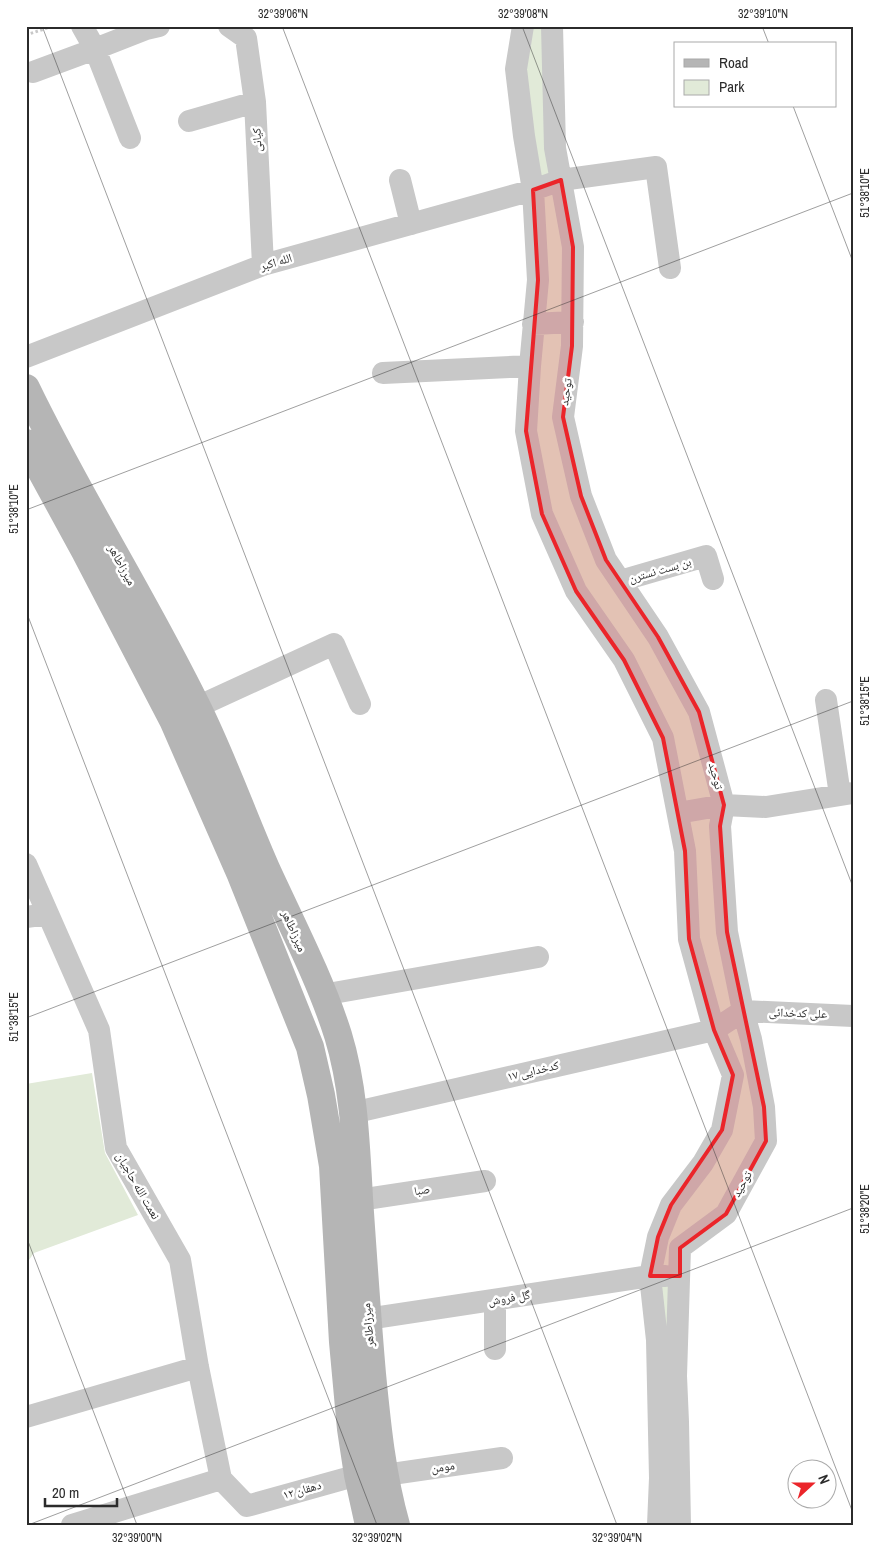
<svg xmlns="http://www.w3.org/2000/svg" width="879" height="1551" viewBox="0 0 879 1551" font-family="'Archivo Narrow','Noto Naskh Arabic',sans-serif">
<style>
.green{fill:#e1ead8}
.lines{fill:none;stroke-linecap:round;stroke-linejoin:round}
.path{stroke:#c8c8c8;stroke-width:3;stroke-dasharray:2.5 2.5;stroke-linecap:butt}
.street{stroke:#c8c8c8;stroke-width:22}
.secondary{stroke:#b5b5b5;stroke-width:28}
.marked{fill:#eb252a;fill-opacity:0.2;stroke:#eb252a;stroke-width:4;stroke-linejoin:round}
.ticks{fill:none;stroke:#2b2b2b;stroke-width:1;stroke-opacity:0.45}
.labels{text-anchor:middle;stroke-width:5;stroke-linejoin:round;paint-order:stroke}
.street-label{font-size:12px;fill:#2b2b2b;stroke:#fff}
.neatline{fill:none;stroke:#2b2b2b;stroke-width:2}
.ticks-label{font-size:12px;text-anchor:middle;fill:#2b2b2b}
</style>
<rect width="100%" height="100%" fill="#fff"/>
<path class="green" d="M 527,26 L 545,26 L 568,233 L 574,484 L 693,712 L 719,802 L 763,1138 L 723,1210 L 678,1244 L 671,1370 L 653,1276 L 737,1075 L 692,936 L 667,739 L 580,588 L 546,511 L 529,430 L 542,282 L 520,68 Z
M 92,1073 L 105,1153 L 138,1215 L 34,1253 L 26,1264 L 26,1084 Z"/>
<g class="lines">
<path class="path" d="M 26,35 L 53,26"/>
<path class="street" d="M 82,26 L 95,49 L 146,29 L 159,26
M 229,26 L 246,38 L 255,102 L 263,265
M 523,26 L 516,69 L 524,136 L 533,190 L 538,280 L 530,366 L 526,431 L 542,514 L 576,591 L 624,660 L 663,738 L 685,851 L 689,939 L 714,1030 L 733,1075 L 722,1130 L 703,1163 L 671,1205 L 658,1237 L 650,1276 L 657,1340 L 660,1478 L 658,1525
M 552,26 L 555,148 L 573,247 L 572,346 L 563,417 L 581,496 L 606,560 L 658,637 L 699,712 L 724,805 L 720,826 L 727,932 L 743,1011 L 751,1039 L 764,1107 L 766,1141 L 726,1214 L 680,1248 L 676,1376 L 678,1422 L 680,1525
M 33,72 L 95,49 L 130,138
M 189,121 L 255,102
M 400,180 L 411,224
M 533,324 L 573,322
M 26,357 L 263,265 L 533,190 L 561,180 L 656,167 L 670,268
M 383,373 L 530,366
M 620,581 L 706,556 L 713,579
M 826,700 L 840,795
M 197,707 L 334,644 L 360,704
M 678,813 L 724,805 L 766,807 L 853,793
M 26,864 L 99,1030 L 116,1148 L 180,1260 L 198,1367 L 221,1479 L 247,1506
M 26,917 L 48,914
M 322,995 L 538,957
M 352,1113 L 714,1030 L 743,1011 L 853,1016
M 359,1200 L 485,1181
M 495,1300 L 495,1349
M 367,1319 L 650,1276 L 665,1276
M 26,1417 L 198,1367
M 385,1475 L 502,1458
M 247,1506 L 358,1475
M 72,1525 L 221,1479"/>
<path class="secondary" d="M 26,388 C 78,496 143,597 196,705 C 223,759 243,817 268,873 C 292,925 321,981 338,1035 C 354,1087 356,1144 359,1198 C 363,1257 367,1316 372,1374 C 377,1425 382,1476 396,1525
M 26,443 L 85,551 L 173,720 L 241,875 L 310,1047 L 321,1095 L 333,1166 L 343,1342 L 351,1429 L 358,1475 L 369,1525"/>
</g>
<path class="marked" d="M 561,180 L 573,247 L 572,346 L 563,417 L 581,496 L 606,560 L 658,637 L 699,712 L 724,805 L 720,826 L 727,932 L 764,1107 L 766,1141 L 726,1214 L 680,1248 L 680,1276 L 650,1276 L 658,1237 L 671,1205 L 722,1130 L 733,1075 L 714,1030 L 689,939 L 685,851 L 663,738 L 624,660 L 576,591 L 542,514 L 526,431 L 538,280 L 533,190 Z"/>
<path class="ticks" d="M 42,26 L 617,1525M 282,26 L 853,1513M 522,26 L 853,887M 762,26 L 769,44M 793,106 L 853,262M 26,510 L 853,193M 26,611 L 377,1525M 26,1018 L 853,701M 26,1236 L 137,1525M 28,1525 L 853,1208"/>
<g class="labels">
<g class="street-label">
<text transform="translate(257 140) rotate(-93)" y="4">کیانی</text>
<text transform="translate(276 262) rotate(-17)" y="4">الله اکبر</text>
<text transform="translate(566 392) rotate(-82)" y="4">توحید</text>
<text transform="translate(122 565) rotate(61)" y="4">میرزاطاهر</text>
<text transform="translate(660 570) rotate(-16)" y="4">بن بست نسترن</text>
<text transform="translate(716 776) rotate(75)" y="4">توحید</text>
<text transform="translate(294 931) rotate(66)" y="4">میرزاطاهر</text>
<text transform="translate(798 1013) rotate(2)" y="4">علی کدخدائی</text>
<text transform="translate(533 1071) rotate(-13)" y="4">کدخدایی ۱۷</text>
<text transform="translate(742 1184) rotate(-61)" y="4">توحید</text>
<text transform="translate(138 1186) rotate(60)" y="4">نعمت الله حاجیان</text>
<text transform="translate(422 1190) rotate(-9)" y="4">صبا</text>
<text transform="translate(509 1298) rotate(-9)" y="4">گل فروش</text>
<text transform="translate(368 1325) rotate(-95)" y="4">میرزاطاهر</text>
<text transform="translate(443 1467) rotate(-8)" y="4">مومن</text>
<text transform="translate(302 1490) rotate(-16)" y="4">دهقان ۱۲</text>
</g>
</g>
<rect width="879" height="1551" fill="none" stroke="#ffffff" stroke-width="55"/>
<rect x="674" y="42" width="162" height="65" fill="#ffffff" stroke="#aaaaaa"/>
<rect x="684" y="59" width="25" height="8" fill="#b5b5b5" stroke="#aaaaaa"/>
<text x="719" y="68" font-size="15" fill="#2b2b2b">Road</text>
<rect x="684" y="80" width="25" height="15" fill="#e1ead8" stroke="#aaaaaa"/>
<text x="719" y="92" font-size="15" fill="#2b2b2b">Park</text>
<g transform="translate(812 1484) rotate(69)"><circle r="24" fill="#ffffff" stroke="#aaaaaa"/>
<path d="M0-4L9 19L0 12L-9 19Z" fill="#eb252a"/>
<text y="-8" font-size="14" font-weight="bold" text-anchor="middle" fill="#2b2b2b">N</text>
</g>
<path d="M45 1498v8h72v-8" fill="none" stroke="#2b2b2b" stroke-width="2.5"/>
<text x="52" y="1498" font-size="15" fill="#2b2b2b" stroke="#ffffff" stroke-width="4" paint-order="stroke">20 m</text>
<rect x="28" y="28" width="824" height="1496" class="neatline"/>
<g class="ticks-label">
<text x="283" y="18">32°39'06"N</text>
<text x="523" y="18">32°39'08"N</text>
<text x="763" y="18">32°39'10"N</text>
<text transform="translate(865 193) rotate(-90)" y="4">51°38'10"E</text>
<text transform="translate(14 509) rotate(-90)" y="4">51°38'10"E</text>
<text transform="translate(865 701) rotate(-90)" y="4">51°38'15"E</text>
<text transform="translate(14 1017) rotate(-90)" y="4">51°38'15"E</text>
<text transform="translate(865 1209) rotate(-90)" y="4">51°38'20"E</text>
<text x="137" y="1542">32°39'00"N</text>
<text x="377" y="1542">32°39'02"N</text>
<text x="617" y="1542">32°39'04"N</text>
</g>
</svg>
